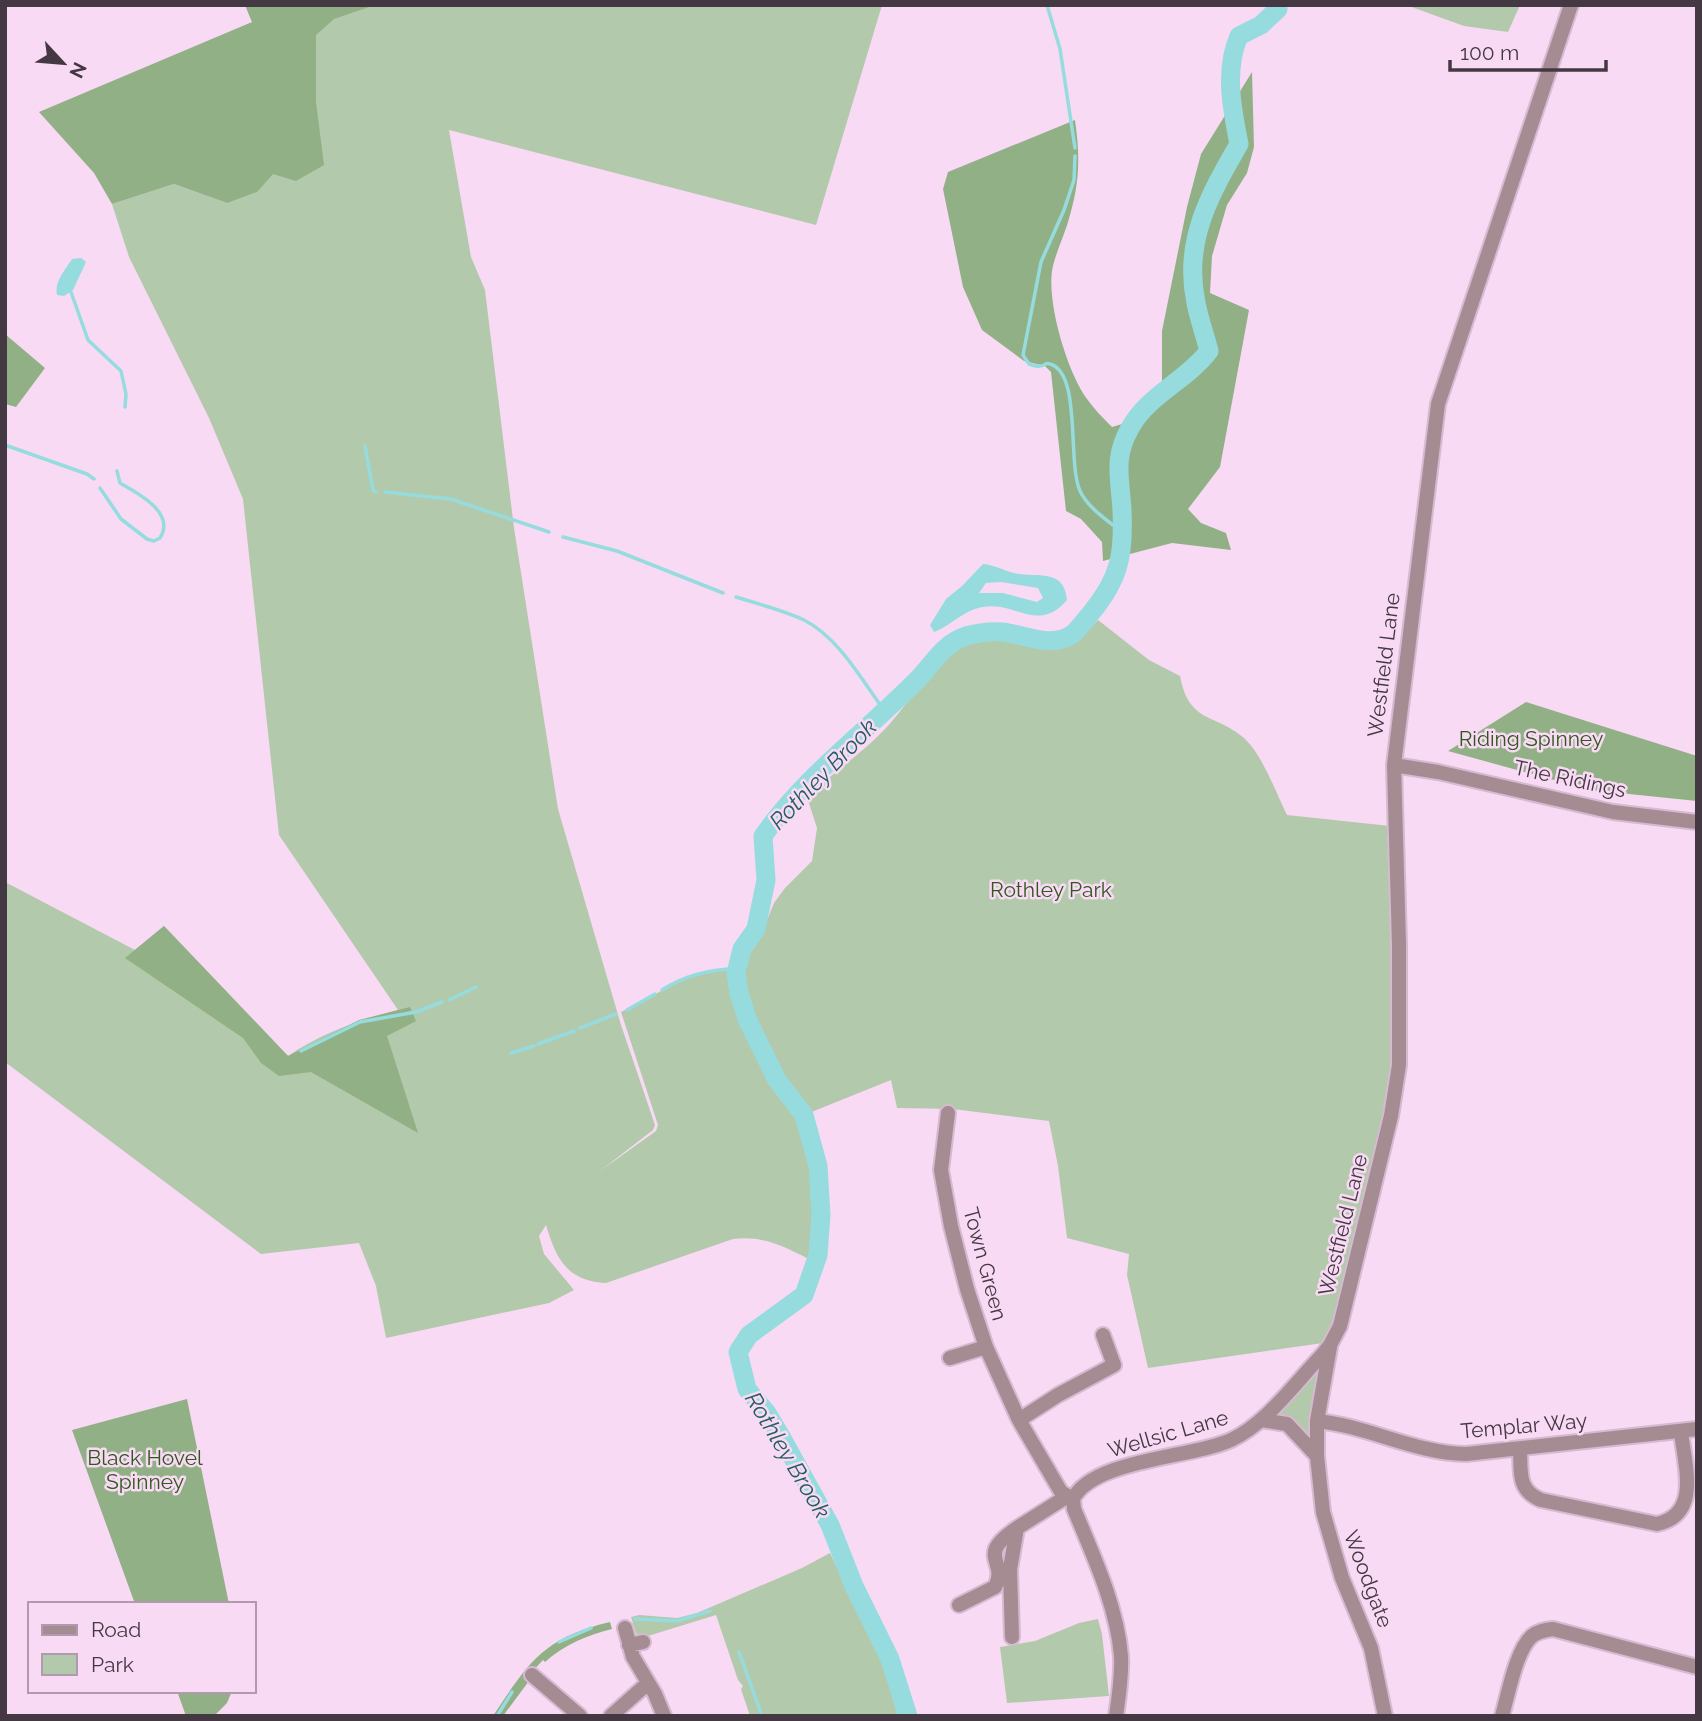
<svg xmlns="http://www.w3.org/2000/svg" width="1702" height="1721" viewBox="0 0 1702 1721" font-family="Raleway,sans-serif">
<style>
.green{fill:#b3c9ab}
.forest{fill:#91b085}
.water{fill:#96dcdf;fill-rule:evenodd}
.lines{fill:none;stroke-linecap:round;stroke-linejoin:round}
.stream{stroke:#96dcdf;stroke-width:3.5}
.river{stroke:#96dcdf;stroke-width:19}
.minor-casing{stroke:#d5bad1;stroke-width:18}
.minor{stroke:#a58c92;stroke-width:14}
.labels{text-anchor:middle;stroke-width:5;stroke-linejoin:round;paint-order:stroke}
.street-label{font-size:21px;fill:#443843;stroke:#f9daf5}
.park-label{font-size:21px;fill:#30581c;stroke:#f9daf5}
.water-label{font-size:23px;font-style:italic;fill:#245e61;stroke:#f9daf5}
</style>
<rect width="100%" height="100%" fill="#f9daf5"/>
<path class="green" d="M 245,5 L 882,5 L 816,225 L 449,130 L 471,257 L 485,290 L 514,528 L 558,809 L 621,1025 L 655,1125 L 653,1130 L 600,1171 L 656,1131 L 658,1125 L 621,1012 L 688,977 L 711,971 L 737,969 L 744,966 L 750,946 L 763,930 L 774,903 L 785,888 L 812,861 L 817,828 L 807,797 C 830,775 857,757 880,734 C 909,707 931,658 969,644 C 1005,631 1042,659 1079,638 C 1086,634 1092,626 1098,620 L 1149,660 L 1180,676 C 1189,724 1215,713 1244,738 C 1262,754 1276,793 1287,815 L 1390,826 L 1395,957 L 1392,1085 L 1341,1304 L 1323,1343 L 1148,1368 L 1127,1275 L 1129,1254 L 1067,1238 L 1058,1166 L 1049,1121 L 953,1109 L 897,1108 L 891,1080 L 804,1115 C 815,1155 823,1193 820,1235 C 819,1244 819,1253 815,1262 C 786,1248 766,1235 733,1239 L 606,1283 C 567,1281 556,1259 546,1225 L 539,1236 L 544,1254 L 574,1290 L 549,1303 L 386,1338 L 376,1286 L 359,1243 L 261,1254 L 5,1062 L 5,882 L 135,950 L 164,926 L 288,1056 C 321,1033 360,1020 398,1010 L 279,835 L 243,499 L 209,418 L 129,257 L 112,204 L 174,184 L 227,203 L 275,76 Z
M 1406,5 L 1520,5 L 1508,32 L 1464,26 Z
M 1314,1373 L 1319,1376 L 1310,1437 L 1308,1438 L 1273,1414 Z
M 830,1553 L 883,1664 L 898,1716 L 750,1716 L 741,1689 L 743,1686 L 738,1680 L 716,1615 L 648,1636 L 639,1635 L 636,1633 L 631,1617 L 639,1615 L 677,1618 L 697,1613 L 802,1568 Z
M 1098,1619 L 1102,1634 L 1109,1696 L 1007,1703 L 1000,1647 L 1035,1641 L 1079,1623 Z"/>
<path class="forest" d="M 245,5 L 375,5 L 334,19 L 316,35 L 316,102 L 324,165 L 296,181 L 273,174 L 257,192 L 227,203 L 174,184 L 112,204 L 94,173 L 39,112 L 252,22 Z
M 1252,72 L 1254,147 L 1247,173 L 1227,205 L 1212,256 L 1210,293 L 1249,310 L 1220,467 L 1188,509 L 1201,523 L 1226,533 L 1231,550 L 1172,543 L 1103,561 L 1102,542 L 1081,519 L 1066,511 L 1051,372 L 1045,366 L 1024,361 L 982,330 L 963,287 L 943,189 L 948,172 L 1075,120 C 1080,155 1080,180 1070,215 C 1066,232 1057,249 1053,266 C 1045,298 1067,372 1087,399 C 1094,409 1103,418 1112,427 L 1136,420 L 1162,382 L 1162,331 L 1187,207 L 1201,154 Z
M 5,334 L 45,368 L 16,407 L 5,404 Z
M 1526,702 L 1697,756 L 1697,801 L 1590,790 L 1448,751 Z
M 164,926 L 288,1056 L 359,1020 L 410,1007 L 416,1021 L 387,1036 L 418,1133 L 311,1072 L 279,1076 L 261,1063 L 243,1038 L 125,958 Z
M 187,1399 L 229,1604 L 135,1604 L 72,1430 Z
M 610,1622 L 612,1629 C 590,1634 563,1645 545,1662 L 543,1660 L 528,1676 L 526,1679 L 529,1681 L 503,1716 L 493,1716 C 529,1662 543,1638 610,1622 Z
M 177,1691 L 232,1691 L 227,1703 L 214,1716 L 186,1716 Z"/>
<path class="water" d="M 81,258 L 86,262 L 73,290 L 64,296 L 57,295 C 54,282 65,270 72,259 Z
M 983,564 C 996,565 1008,573 1020,574 C 1043,577 1064,570 1067,600 C 1038,634 1016,601 983,607 C 963,610 951,626 934,632 L 930,625 L 946,599 L 962,586 ZM 1001,582 L 1038,588 L 1043,598 L 1037,602 L 1003,593 L 979,593 L 986,583 Z"/>
<g class="lines">
<path class="stream" d="M 1047,5 L 1060,49 L 1075,148
M 1075,156 L 1074,180 L 1064,210 L 1041,262 L 1023,355 L 1029,364 C 1033,365 1036,367 1040,366 C 1047,366 1043,362 1050,364 C 1082,373 1067,463 1080,491 C 1088,508 1108,521 1122,532
M 71,292 L 88,340 L 121,371 L 126,394 L 125,407
M 5,445 L 87,474 L 94,479
M 365,446 L 373,490 L 376,492
M 100,488 L 121,519 L 147,539 L 154,541 L 160,538 C 176,513 138,493 120,483 L 117,471
M 385,492 L 451,499 L 549,532
M 563,537 L 617,551 L 723,593
M 736,597 C 758,604 783,610 804,620 C 839,638 861,679 884,710
M 662,990 C 684,976 711,969 737,969
M 449,1000 L 476,987
M 627,1010 L 655,994
M 580,1028 L 616,1014
M 538,1044 L 574,1031
M 301,1051 L 360,1022 L 416,1012 L 442,1002
M 511,1053 L 534,1046
M 635,1619 L 677,1621 L 710,1611
M 559,1642 L 591,1628
M 739,1652 L 762,1716
M 497,1716 L 512,1692"/>
<path class="river" d="M 908,1716 L 890,1659 L 854,1586 L 830,1525 L 783,1440 L 767,1413 L 747,1389 L 738,1352 L 749,1335 L 804,1295 L 818,1255 L 821,1215 L 818,1166 L 804,1115 L 777,1080 L 748,1021 L 739,993 L 736,973 L 742,949 L 756,929 L 766,880 L 763,836 C 806,775 867,731 919,678 C 934,662 943,644 966,636 C 977,633 990,631 1002,632 C 1025,634 1053,650 1074,633 C 1080,627 1086,619 1091,613 C 1120,578 1124,554 1122,510 C 1120,477 1113,458 1130,428 C 1148,395 1187,380 1209,351 C 1205,335 1199,319 1196,303 C 1183,242 1209,196 1239,144 C 1232,109 1224,70 1239,36 L 1261,25 L 1278,9 L 1277,5"/>
<g class="minor-casing">
<path id="minor" d="M 1394,765 L 1438,772 L 1613,812 L 1697,822
M 948,1113 L 941,1170 L 951,1226 L 967,1289 L 986,1347 L 1019,1420 L 1061,1492 L 1073,1499
M 1330,1347 L 1317,1421 L 1317,1456 L 1323,1512 L 1342,1578 L 1371,1648 L 1385,1716
M 950,1358 L 986,1347
M 1019,1420 L 1058,1395 L 1114,1365 L 1103,1335
M 1261,1420 L 1287,1424 L 1317,1456
M 1317,1421 C 1368,1426 1414,1453 1466,1454 L 1697,1429
M 1520,1449 C 1521,1472 1517,1490 1541,1500 L 1657,1524 C 1702,1514 1684,1464 1681,1431
M 1073,1499 C 1093,1459 1192,1458 1231,1440 C 1266,1424 1295,1383 1322,1355 L 1330,1345 L 1340,1326 L 1391,1116 L 1399,1065 L 1399,945 L 1394,765 L 1438,404 L 1571,5
M 1073,1499 L 1074,1509 C 1093,1555 1117,1606 1121,1656 C 1122,1676 1119,1696 1116,1716
M 959,1605 L 995,1587 C 1009,1560 974,1557 1017,1528
M 625,1628 L 633,1657 L 655,1694 L 664,1716
M 1012,1637 L 1010,1569 L 1017,1528 L 1066,1497
M 629,1645 L 643,1642
M 532,1675 L 580,1716
M 611,1716 L 648,1683
M 1502,1716 C 1508,1695 1516,1650 1532,1636 C 1538,1631 1545,1630 1553,1629 L 1697,1667"/>
</g>
<use href="#minor" class="minor"/>
</g>
<g class="labels">
<g class="street-label">
<text transform="translate(1384 665) rotate(-83)" y="7">Westfield Lane</text>
<text transform="translate(1570 779) rotate(12)" y="7">The Ridings</text>
<text transform="translate(1343 1225) rotate(-76)" y="7">Westfield Lane</text>
<text transform="translate(985 1264) rotate(75)" y="7">Town Green</text>
<text transform="translate(1524 1426) rotate(-5)" y="7">Templar Way</text>
<text transform="translate(1168 1434) rotate(-16)" y="7">Wellsic Lane</text>
<text transform="translate(1368 1579) rotate(69)" y="7">Woodgate</text>
</g>
<g class="park-label">
<text x="1531" y="746">Riding Spinney</text>
<text x="1051" y="897">Rothley Park</text>
<text x="145" y="1465">Black Hovel<tspan x="145" dy="24">Spinney</tspan></text>
</g>
<g class="water-label">
<text transform="translate(823 774) rotate(-46)" y="8">Rothley Brook</text>
<text transform="translate(788 1455) rotate(59)" y="8">Rothley Brook</text>
</g>
</g>
<rect width="1702" height="1721" fill="none" stroke="#443843" stroke-width="14"/>
<rect x="28" y="1602" width="228" height="91" fill="#f9daf5" stroke="#b199ae" stroke-width="2"/>
<rect x="42" y="1625" width="35" height="10" fill="#a58c92" stroke="#b199ae" stroke-width="2"/>
<text x="91" y="1637" font-size="21" fill="#443843">Road</text>
<rect x="42" y="1654" width="35" height="21" fill="#b3c9ab" stroke="#b199ae" stroke-width="2"/>
<text x="91" y="1672" font-size="21" fill="#443843">Park</text>
<g transform="translate(63 63) rotate(116)" stroke="#f9daf5" stroke-width="5" paint-order="stroke">
<path d="M0-5L12 26L0 18L-12 26Z" fill="#443843"/>
<text y="-10" font-size="19" font-weight="bold" text-anchor="middle" fill="#443843">N</text>
</g>
<path d="M1450 60v10h156v-10" fill="none" stroke="#443843" stroke-width="3.5"/>
<text x="1460" y="60" font-size="21" fill="#443843" stroke="#f9daf5" stroke-width="5" paint-order="stroke">100 m</text>
</svg>
